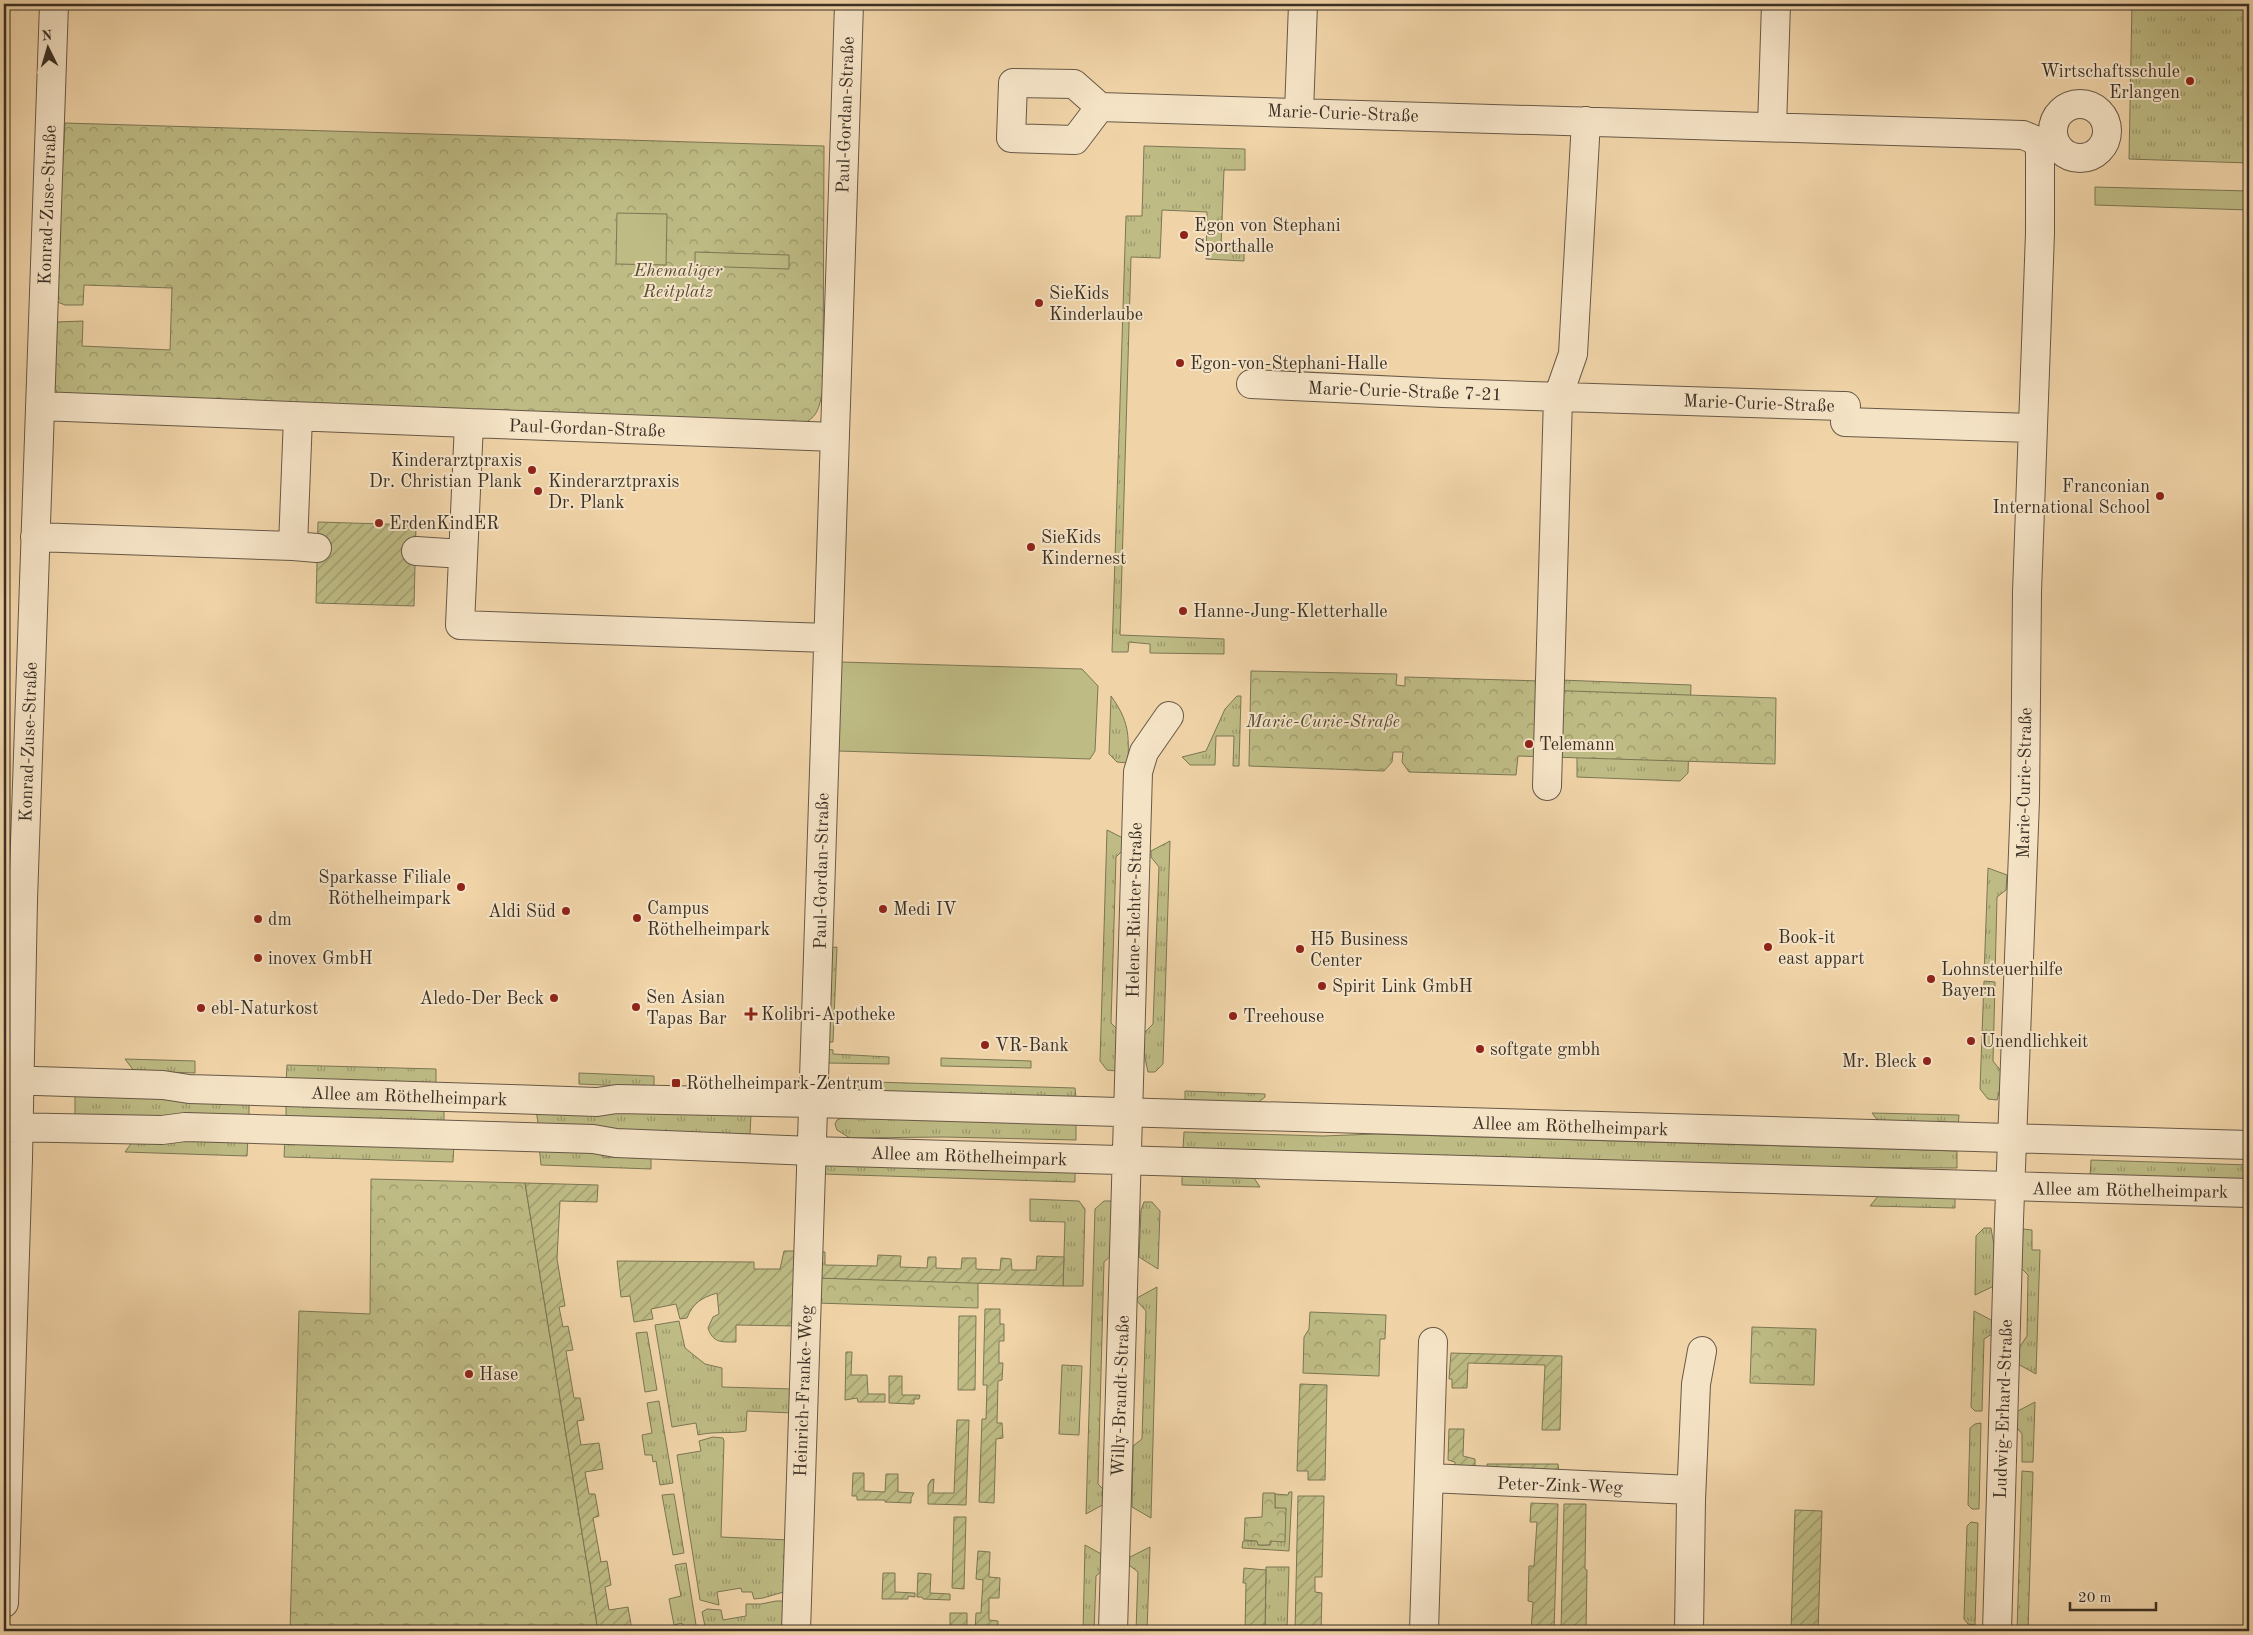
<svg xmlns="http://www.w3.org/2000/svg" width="2253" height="1635" viewBox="0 0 2253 1635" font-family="'Old Standard TT',serif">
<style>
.grass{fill:url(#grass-tufts);stroke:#7c7654}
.park{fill:url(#park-crowns);stroke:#7c7654}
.garden{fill:url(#garden-furrows);stroke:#7c7654}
.pitch{fill:#bebb84;stroke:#7c7654}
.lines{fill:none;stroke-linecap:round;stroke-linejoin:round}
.minor-casing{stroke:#685946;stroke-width:30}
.minor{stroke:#f5e3c6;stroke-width:28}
.poi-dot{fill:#8f2418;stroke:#f5e3c6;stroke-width:2}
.labels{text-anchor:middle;stroke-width:4;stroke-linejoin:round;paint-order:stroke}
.poi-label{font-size:18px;fill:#3b3025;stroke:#f5e3c6;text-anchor:start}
.street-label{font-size:18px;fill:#3b3025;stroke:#f5e3c6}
.park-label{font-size:18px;font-style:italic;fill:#554c38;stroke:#f5e3c6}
</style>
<defs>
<pattern id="grass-tufts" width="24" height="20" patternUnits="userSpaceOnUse" patternTransform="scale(1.25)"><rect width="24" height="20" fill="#bebb84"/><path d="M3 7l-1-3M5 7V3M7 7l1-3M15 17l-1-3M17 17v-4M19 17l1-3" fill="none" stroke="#9c986c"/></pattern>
<pattern id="park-crowns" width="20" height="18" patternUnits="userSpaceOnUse" patternTransform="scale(1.25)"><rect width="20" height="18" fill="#bebb84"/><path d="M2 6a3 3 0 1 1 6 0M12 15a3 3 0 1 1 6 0" fill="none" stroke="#9c986c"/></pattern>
<pattern id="garden-furrows" width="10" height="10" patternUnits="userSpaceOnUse" patternTransform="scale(1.25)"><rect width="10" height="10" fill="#bebb84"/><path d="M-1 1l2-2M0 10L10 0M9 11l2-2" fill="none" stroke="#9c986c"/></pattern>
</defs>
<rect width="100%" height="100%" fill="#f0d4a8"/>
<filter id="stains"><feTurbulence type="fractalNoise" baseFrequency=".004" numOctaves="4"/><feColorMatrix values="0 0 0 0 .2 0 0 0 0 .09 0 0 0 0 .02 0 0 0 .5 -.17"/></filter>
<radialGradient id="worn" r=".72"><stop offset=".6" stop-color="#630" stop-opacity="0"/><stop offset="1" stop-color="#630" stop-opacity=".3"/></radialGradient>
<path class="grass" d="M 2132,4 L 2249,4 L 2249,163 L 2129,159 Z
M 1144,146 L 1245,149 L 1245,170 L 1224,170 L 1221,246 L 1244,247 L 1244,261 L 1206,259 L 1207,212 L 1162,210 L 1160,258 L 1131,257 L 1120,635 L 1224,639 L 1224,654 L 1150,653 L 1150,644 L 1129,642 L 1128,652 L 1112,652 L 1126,216 L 1142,216 Z
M 1560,680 L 1691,685 L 1688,773 L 1680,781 L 1577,777 L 1577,754 Z
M 1111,696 C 1129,721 1129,734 1128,763 L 1117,762 L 1109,754 Z
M 1237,696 L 1241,696 L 1239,766 L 1233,766 L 1234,736 L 1216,736 L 1215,765 L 1190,765 L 1182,757 L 1206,751 L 1225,709 Z
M 1107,830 L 1125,839 L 1125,848 L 1116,857 L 1111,1023 L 1120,1032 L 1116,1071 L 1107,1070 L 1100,1061 Z
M 1170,841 L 1163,1064 L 1155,1072 L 1148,1072 L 1144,1053 L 1144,1033 L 1153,1024 L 1159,867 L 1151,857 L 1151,851 Z
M 1988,868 L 2007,875 L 2006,890 L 1997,897 L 1995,976 L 1984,975 Z
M 837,947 L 833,1042 L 825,1042 L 828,948 Z
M 1984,981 L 1995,982 L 1993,1061 L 2001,1071 L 2001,1085 L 1997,1100 L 1988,1099 L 1980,1089 Z
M 825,1049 L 833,1050 L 833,1054 L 889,1057 L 889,1064 L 827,1063 Z
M 941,1058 L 1031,1061 L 1031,1068 L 941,1066 Z
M 125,1059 L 195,1061 L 195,1073 L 134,1071 Z
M 287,1065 L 436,1069 L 436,1088 L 286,1084 Z
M 579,1073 L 654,1076 L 654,1087 L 579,1084 Z
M 840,1081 L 1075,1088 L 1076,1099 L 861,1091 L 852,1089 Z
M 1185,1091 L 1265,1094 L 1265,1097 L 1255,1105 L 1185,1103 Z
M 75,1094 L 249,1100 L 249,1121 L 75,1115 Z
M 286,1101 L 444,1105 L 444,1126 L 286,1121 Z
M 536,1110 L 751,1114 L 750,1134 L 539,1129 Z
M 1872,1113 L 1959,1115 L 1958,1127 L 1881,1125 Z
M 842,1118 L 1076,1124 L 1076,1140 L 944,1137 L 850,1138 L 837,1130 L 835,1124 L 837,1120 Z
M 1184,1132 L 1323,1136 L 1375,1134 L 1957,1151 L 1957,1168 L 1787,1167 L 1183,1149 Z
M 188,1134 L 248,1136 L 247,1156 L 125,1152 L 133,1141 L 179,1142 Z
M 285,1138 L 454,1142 L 453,1162 L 284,1157 Z
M 539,1145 L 593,1147 L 603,1157 L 651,1158 L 651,1169 L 541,1165 Z
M 2091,1160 L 2249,1165 L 2249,1181 L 2090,1177 Z
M 830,1163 L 1075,1171 L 1075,1182 L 822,1174 L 822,1171 Z
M 1182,1173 L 1252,1175 L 1260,1187 L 1182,1185 Z
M 1879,1195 L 1955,1197 L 1955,1208 L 1870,1206 Z
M 1030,1199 L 1079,1201 L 1085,1209 L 1083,1286 L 1063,1286 L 1065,1222 L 1030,1221 Z
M 1104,1201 L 1112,1201 L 1114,1253 L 1104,1262 L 1098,1484 L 1106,1492 L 1106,1503 L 1086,1514 L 1095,1209 Z
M 1144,1202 L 1152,1202 L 1160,1211 L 1158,1269 L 1139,1257 L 1141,1210 Z
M 1984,1228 L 1991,1228 L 1995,1251 L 1994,1286 L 1975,1295 L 1976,1236 Z
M 2023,1229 L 2032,1230 L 2032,1250 L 2040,1250 L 2036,1374 L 2016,1363 L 2017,1351 L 2027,1336 L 2028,1275 L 2019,1266 Z
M 1157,1287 L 1151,1518 L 1132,1507 L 1133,1446 L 1142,1439 L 1146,1311 L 1137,1301 L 1137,1298 Z
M 1974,1311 L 1993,1321 L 1992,1334 L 1984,1339 L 1982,1411 L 1975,1411 L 1971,1407 Z
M 679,1321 L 685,1348 L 705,1364 L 722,1368 L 722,1387 L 793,1389 L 792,1413 L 747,1411 L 746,1431 C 730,1434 714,1431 698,1435 L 696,1423 L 672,1427 L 655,1325 Z
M 647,1332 L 657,1390 L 645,1392 L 636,1333 Z
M 1062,1365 L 1082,1366 L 1079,1435 L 1059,1434 Z
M 659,1401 L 673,1483 L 660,1485 L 656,1461 L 653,1462 L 652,1455 L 645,1455 L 642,1435 L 652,1433 L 647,1403 Z
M 2035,1402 L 2033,1462 L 2022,1462 L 2022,1434 L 2015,1425 L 2016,1412 Z
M 1981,1423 L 1979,1509 L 1972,1509 L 1968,1505 L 1970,1428 L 1975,1424 Z
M 713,1437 L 723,1438 L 724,1441 L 721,1537 L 790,1540 L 787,1591 L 763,1598 L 754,1599 L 752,1592 L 742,1592 L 741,1588 L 717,1592 L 719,1605 L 700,1600 L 677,1455 L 701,1451 L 699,1441 Z
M 2022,1471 L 2033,1472 L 2028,1631 L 2017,1631 Z
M 1289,1492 L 1292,1492 L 1289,1551 L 1242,1548 L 1243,1541 L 1258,1541 L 1258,1545 L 1270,1545 L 1286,1509 L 1275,1508 L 1275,1494 L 1288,1495 Z
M 674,1494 L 684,1553 L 673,1555 L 662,1495 Z
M 1971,1522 L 1978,1523 L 1975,1625 L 1968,1624 L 1964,1619 L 1967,1526 Z
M 1085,1545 L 1105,1556 L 1104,1569 L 1096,1576 L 1094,1631 L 1083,1631 Z
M 1150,1547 L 1147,1631 L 1136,1631 L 1138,1572 L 1129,1565 L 1130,1557 Z
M 686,1563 L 697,1631 L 684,1631 L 682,1623 L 674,1625 L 669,1599 L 681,1596 L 675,1565 Z
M 1266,1567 L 1289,1567 L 1287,1631 L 1265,1631 Z
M 776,1601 L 786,1601 L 785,1631 L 706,1631 L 702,1612 L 707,1609 L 721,1610 L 723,1620 L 746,1616 L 746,1604 L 761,1604 Z"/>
<path class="park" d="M 65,123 L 824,146 L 823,391 C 818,409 819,416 801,425 L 59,396 L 53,384 L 57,322 L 83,321 L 82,346 L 170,350 L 172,288 L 84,285 L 83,305 L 65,305 L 55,301 Z
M 1251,671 L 1397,674 L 1396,685 L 1405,686 L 1405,677 L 1541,681 L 1541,690 L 1776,698 L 1775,764 L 1518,756 L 1516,775 L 1409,772 L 1402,762 L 1403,752 L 1393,752 L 1392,762 L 1384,771 L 1249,766 Z
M 371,1179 L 525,1183 L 598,1631 L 290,1631 L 299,1311 L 370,1314 Z
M 817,1278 L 978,1282 L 978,1308 L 816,1303 Z
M 1310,1312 L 1386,1315 L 1385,1339 L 1380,1339 L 1379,1376 L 1303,1373 L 1304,1337 L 1309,1329 Z
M 1752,1327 L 1816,1329 L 1814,1385 L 1750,1383 Z
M 1263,1493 L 1275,1493 L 1275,1508 L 1286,1508 L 1285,1542 L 1270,1541 L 1270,1545 L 1258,1545 L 1257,1541 L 1244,1540 L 1245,1518 L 1262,1517 Z"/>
<path class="garden" d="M 318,522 L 416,525 L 414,606 L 316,603 Z
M 525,1183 L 598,1185 L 597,1202 L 560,1201 L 557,1259 L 565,1306 L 559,1307 L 563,1327 L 568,1326 L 573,1350 L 566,1351 L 574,1398 L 580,1398 L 584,1420 L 577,1421 L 581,1445 L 599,1443 L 603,1469 L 585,1472 L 589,1494 L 595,1494 L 599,1516 L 593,1518 L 601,1562 L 607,1561 L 611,1585 L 605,1587 L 609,1610 L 628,1607 L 632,1630 L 598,1631 Z
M 784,1251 L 799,1251 L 795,1326 L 736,1325 L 736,1342 C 721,1342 713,1343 708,1328 L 713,1317 L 719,1314 L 717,1293 C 701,1298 693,1303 687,1318 L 680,1319 L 676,1304 L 651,1309 L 653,1319 L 634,1322 L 630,1296 L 621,1297 L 617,1261 L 754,1262 L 754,1269 L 780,1269 Z
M 817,1252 L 825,1252 L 825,1265 L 877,1266 L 878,1255 L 901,1256 L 900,1267 L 927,1268 L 928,1257 L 936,1257 L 936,1268 L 961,1269 L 962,1258 L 976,1258 L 976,1269 L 1000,1270 L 1001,1258 L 1011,1259 L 1012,1270 L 1036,1270 L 1037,1256 L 1064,1257 L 1063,1286 L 817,1278 Z
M 985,1309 L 1000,1309 L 1000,1324 L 1004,1324 L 1004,1341 L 999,1341 L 999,1363 L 1003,1363 L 1002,1380 L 998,1381 L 997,1423 L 1002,1423 L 1003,1438 L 996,1439 L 994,1503 L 979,1502 L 982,1419 L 986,1419 L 987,1385 L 983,1385 Z
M 959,1316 L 976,1316 L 975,1390 L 958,1390 Z
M 846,1352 L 852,1352 L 851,1375 L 867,1375 L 868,1394 L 885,1394 L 885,1402 L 858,1402 L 857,1398 L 845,1400 Z
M 1451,1353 L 1562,1356 L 1560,1430 L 1542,1430 L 1545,1365 L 1468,1363 L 1467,1388 L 1452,1388 L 1452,1379 L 1449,1379 Z
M 889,1376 L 902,1376 L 902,1395 L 920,1395 L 919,1399 L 914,1399 L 914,1404 L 889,1403 Z
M 1300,1384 L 1327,1385 L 1325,1480 L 1308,1480 L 1308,1471 L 1297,1471 Z
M 957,1420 L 969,1420 L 966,1505 L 928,1504 L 928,1485 L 931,1480 L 934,1479 L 933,1493 L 954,1493 Z
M 1449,1429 L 1464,1429 L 1463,1456 L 1475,1459 L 1475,1470 L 1455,1469 L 1455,1462 L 1448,1460 Z
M 1487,1464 L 1558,1464 L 1559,1473 L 1488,1470 Z
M 853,1473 L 864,1473 L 864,1491 L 885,1492 L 886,1474 L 898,1474 L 898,1492 L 914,1493 L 911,1498 L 911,1503 L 885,1502 L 885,1500 L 857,1500 L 857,1496 L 852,1496 Z
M 1298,1496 L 1324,1496 L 1322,1577 L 1315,1577 L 1315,1592 L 1322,1593 L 1321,1631 L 1295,1631 Z
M 1531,1503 L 1558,1504 L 1554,1631 L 1531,1631 L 1533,1602 L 1528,1601 L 1529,1566 L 1534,1566 L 1537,1522 L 1530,1522 Z
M 1564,1504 L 1586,1504 L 1585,1569 L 1587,1570 L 1586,1631 L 1561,1631 Z
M 1795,1510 L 1822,1511 L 1818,1631 L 1791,1631 Z
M 954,1517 L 966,1517 L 964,1589 L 952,1588 Z
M 978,1551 L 990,1552 L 989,1577 L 1000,1578 L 999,1598 L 989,1598 L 989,1620 L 998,1621 L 998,1626 L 989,1626 L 988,1631 L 975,1631 L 976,1613 L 981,1613 L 983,1580 L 976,1579 Z
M 1244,1568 L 1266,1570 L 1265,1631 L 1245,1631 L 1246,1583 L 1243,1583 Z
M 883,1573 L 895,1573 L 895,1592 L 915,1593 L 915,1597 L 908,1596 L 908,1599 L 882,1599 Z
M 918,1573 L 931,1574 L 930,1593 L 950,1594 L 950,1600 L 923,1599 L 922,1597 L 917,1597 Z
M 950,1613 L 967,1613 L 967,1631 L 950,1631 Z"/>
<path class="pitch" d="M 2095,187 L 2249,191 L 2249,210 L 2095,205 Z
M 617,213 L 667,214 L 666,265 L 616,264 Z
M 695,252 L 789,255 L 789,269 L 695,266 Z
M 2249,300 L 2249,453 L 2245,453 Z
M 841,662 L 1082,669 L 1098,686 L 1095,751 L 1090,759 L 838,751 Z"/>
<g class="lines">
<g class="minor-casing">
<path id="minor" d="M 1013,83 L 1074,84 L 1100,107 L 1075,140 L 1011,138 Z
M2053 131a27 27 0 1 1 54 0a27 27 0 1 1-54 0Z
M 1100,107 L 2023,135 L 2035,140 L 2040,149 L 2040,233 L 2027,592 L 2025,800 L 2009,1220 L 1997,1631
M 1299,112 L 1303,4
M 1772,127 L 1776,4
M 1251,384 L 1443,393 L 1841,406 L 1846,406 L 1845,422 L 2032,428
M 40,406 L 469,423
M 35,537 L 293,546 L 298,417
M 293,546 L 317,548
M 416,551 L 463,554
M 828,638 L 460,625 L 469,423 L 835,437
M 1547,786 L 1558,397 L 1573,354 L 1586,121
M 4,1080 L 163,1085 L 189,1089 L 511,1099 L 597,1102 L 617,1099 L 814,1103 L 2249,1145
M 4,1127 L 162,1130 L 185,1127 L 593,1139 L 616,1143 L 812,1151 L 2249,1193
M 1430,1478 L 1691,1490
M 4,1603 L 18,1159 L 23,900 L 54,4
M 796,1631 L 849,4
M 1113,1631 L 1138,772 L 1144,752 L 1169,716
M 1424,1631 L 1433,1342
M 1689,1631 L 1691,1500 L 1696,1384 L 1702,1351"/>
</g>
<use href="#minor" class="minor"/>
</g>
<g class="poi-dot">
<circle cx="2190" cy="81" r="5"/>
<circle cx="1184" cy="235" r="5"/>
<circle cx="1039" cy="303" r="5"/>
<circle cx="1180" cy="363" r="5"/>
<circle cx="532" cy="470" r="5"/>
<circle cx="538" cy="491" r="5"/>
<circle cx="2160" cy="496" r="5"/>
<circle cx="379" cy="523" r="5"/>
<circle cx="1031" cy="547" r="5"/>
<circle cx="1183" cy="611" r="5"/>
<circle cx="1529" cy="744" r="5"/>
<circle cx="461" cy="887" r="5"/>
<circle cx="883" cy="909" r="5"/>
<circle cx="566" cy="911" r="5"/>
<circle cx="637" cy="918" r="5"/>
<circle cx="258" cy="919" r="5"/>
<circle cx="1768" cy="947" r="5"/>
<circle cx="1300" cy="949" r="5"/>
<circle cx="258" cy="958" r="5"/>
<circle cx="1931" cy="979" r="5"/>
<circle cx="1322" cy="986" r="5"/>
<circle cx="554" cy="998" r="5"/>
<circle cx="636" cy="1007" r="5"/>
<circle cx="201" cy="1008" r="5"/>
<path d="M748.5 1006.5h5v5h5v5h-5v5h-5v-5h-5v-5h5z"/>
<circle cx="1233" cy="1016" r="5"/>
<circle cx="1971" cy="1041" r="5"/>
<circle cx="985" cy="1045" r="5"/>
<circle cx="1480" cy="1049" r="5"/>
<circle cx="1927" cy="1061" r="5"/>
<rect x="671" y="1078" width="10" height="10" rx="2.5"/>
<circle cx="469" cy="1374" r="5"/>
</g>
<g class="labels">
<g class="poi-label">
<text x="2180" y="77" text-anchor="end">Wirtschaftsschule<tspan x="2180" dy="21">Erlangen</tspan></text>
<text x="1194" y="231">Egon von Stephani<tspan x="1194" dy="21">Sporthalle</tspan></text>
<text x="1049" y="299">SieKids<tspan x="1049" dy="21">Kinderlaube</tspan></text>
<text x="1190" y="369">Egon-von-Stephani-Halle</text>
<text x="522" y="466" text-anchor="end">Kinderarztpraxis<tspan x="522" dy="21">Dr. Christian Plank</tspan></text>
<text x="548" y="487">Kinderarztpraxis<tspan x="548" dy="21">Dr. Plank</tspan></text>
<text x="2150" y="492" text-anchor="end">Franconian<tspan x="2150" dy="21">International School</tspan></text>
<text x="389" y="529">ErdenKindER</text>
<text x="1041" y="543">SieKids<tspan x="1041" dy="21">Kindernest</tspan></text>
<text x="1193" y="617">Hanne-Jung-Kletterhalle</text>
<text x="1539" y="750">Telemann</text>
<text x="451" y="883" text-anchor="end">Sparkasse Filiale<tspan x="451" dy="21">Röthelheimpark</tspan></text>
<text x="647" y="914">Campus<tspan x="647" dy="21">Röthelheimpark</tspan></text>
<text x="893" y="915">Medi IV</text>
<text x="556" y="917" text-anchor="end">Aldi Süd</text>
<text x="268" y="925">dm</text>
<text x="1778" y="943">Book-it<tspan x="1778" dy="21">east appart</tspan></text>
<text x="1310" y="945">H5 Business<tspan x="1310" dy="21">Center</tspan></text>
<text x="268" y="964">inovex GmbH</text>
<text x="1941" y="975">Lohnsteuerhilfe<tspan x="1941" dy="21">Bayern</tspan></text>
<text x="1332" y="992">Spirit Link GmbH</text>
<text x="646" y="1003">Sen Asian<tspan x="646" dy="21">Tapas Bar</tspan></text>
<text x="544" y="1004" text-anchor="end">Aledo-Der Beck</text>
<text x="211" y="1014">ebl-Naturkost</text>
<text x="761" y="1020">Kolibri-Apotheke</text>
<text x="1243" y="1022">Treehouse</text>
<text x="1981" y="1047">Unendlichkeit</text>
<text x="995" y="1051">VR-Bank</text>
<text x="1490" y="1055">softgate gmbh</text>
<text x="1917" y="1067" text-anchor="end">Mr. Bleck</text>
<text x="686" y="1089">Röthelheimpark-Zentrum</text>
<text x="479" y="1380">Hase</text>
</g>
<g class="street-label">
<text transform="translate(1343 113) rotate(2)" y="6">Marie-Curie-Straße</text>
<text transform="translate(845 115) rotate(-88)" y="6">Paul-Gordan-Straße</text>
<text transform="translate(47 205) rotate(-88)" y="6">Konrad-Zuse-Straße</text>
<text transform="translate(1405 391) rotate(2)" y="6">Marie-Curie-Straße 7-21</text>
<text transform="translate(1759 403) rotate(2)" y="6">Marie-Curie-Straße</text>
<text transform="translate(587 428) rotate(2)" y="6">Paul-Gordan-Straße</text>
<text transform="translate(28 742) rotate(-88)" y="6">Konrad-Zuse-Straße</text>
<text transform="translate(2024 783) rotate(-89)" y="6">Marie-Curie-Straße</text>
<text transform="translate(821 871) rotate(-89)" y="6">Paul-Gordan-Straße</text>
<text transform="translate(1134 910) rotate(-89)" y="6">Helene-Richter-Straße</text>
<text transform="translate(409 1096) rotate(2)" y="6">Allee am Röthelheimpark</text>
<text transform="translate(1570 1126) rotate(2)" y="6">Allee am Röthelheimpark</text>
<text transform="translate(969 1156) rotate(2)" y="6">Allee am Röthelheimpark</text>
<text transform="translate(2130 1190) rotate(1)" y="6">Allee am Röthelheimpark</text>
<text transform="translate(803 1391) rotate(-88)" y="6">Heinrich-Franke-Weg</text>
<text transform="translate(1120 1396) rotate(-88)" y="6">Willy-Brandt-Straße</text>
<text transform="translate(2003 1409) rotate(-88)" y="6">Ludwig-Erhard-Straße</text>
<text transform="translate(1560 1485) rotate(2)" y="6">Peter-Zink-Weg</text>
</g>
<g class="park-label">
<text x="678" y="276">Ehemaliger<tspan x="678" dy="21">Reitplatz</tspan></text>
<text x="1323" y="727">Marie-Curie-Straße</text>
</g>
</g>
<rect width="2253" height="1635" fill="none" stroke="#f0d4a8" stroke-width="20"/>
<rect x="5" y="5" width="2243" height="1625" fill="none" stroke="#3b3025" stroke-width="2.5"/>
<rect x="10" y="10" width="2233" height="1615" fill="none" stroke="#3b3025"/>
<g transform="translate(48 48) rotate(355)" stroke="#f5e3c6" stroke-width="4" paint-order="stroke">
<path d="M0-4L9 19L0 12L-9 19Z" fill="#3b3025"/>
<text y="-8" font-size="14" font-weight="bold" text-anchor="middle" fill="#3b3025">N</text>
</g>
<path d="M2070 1602v8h86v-8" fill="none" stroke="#3b3025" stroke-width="2.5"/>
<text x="2078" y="1602" font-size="15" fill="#3b3025" stroke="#f5e3c6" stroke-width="4" paint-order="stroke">20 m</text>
<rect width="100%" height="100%" filter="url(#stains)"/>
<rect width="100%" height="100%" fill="url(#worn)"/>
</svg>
